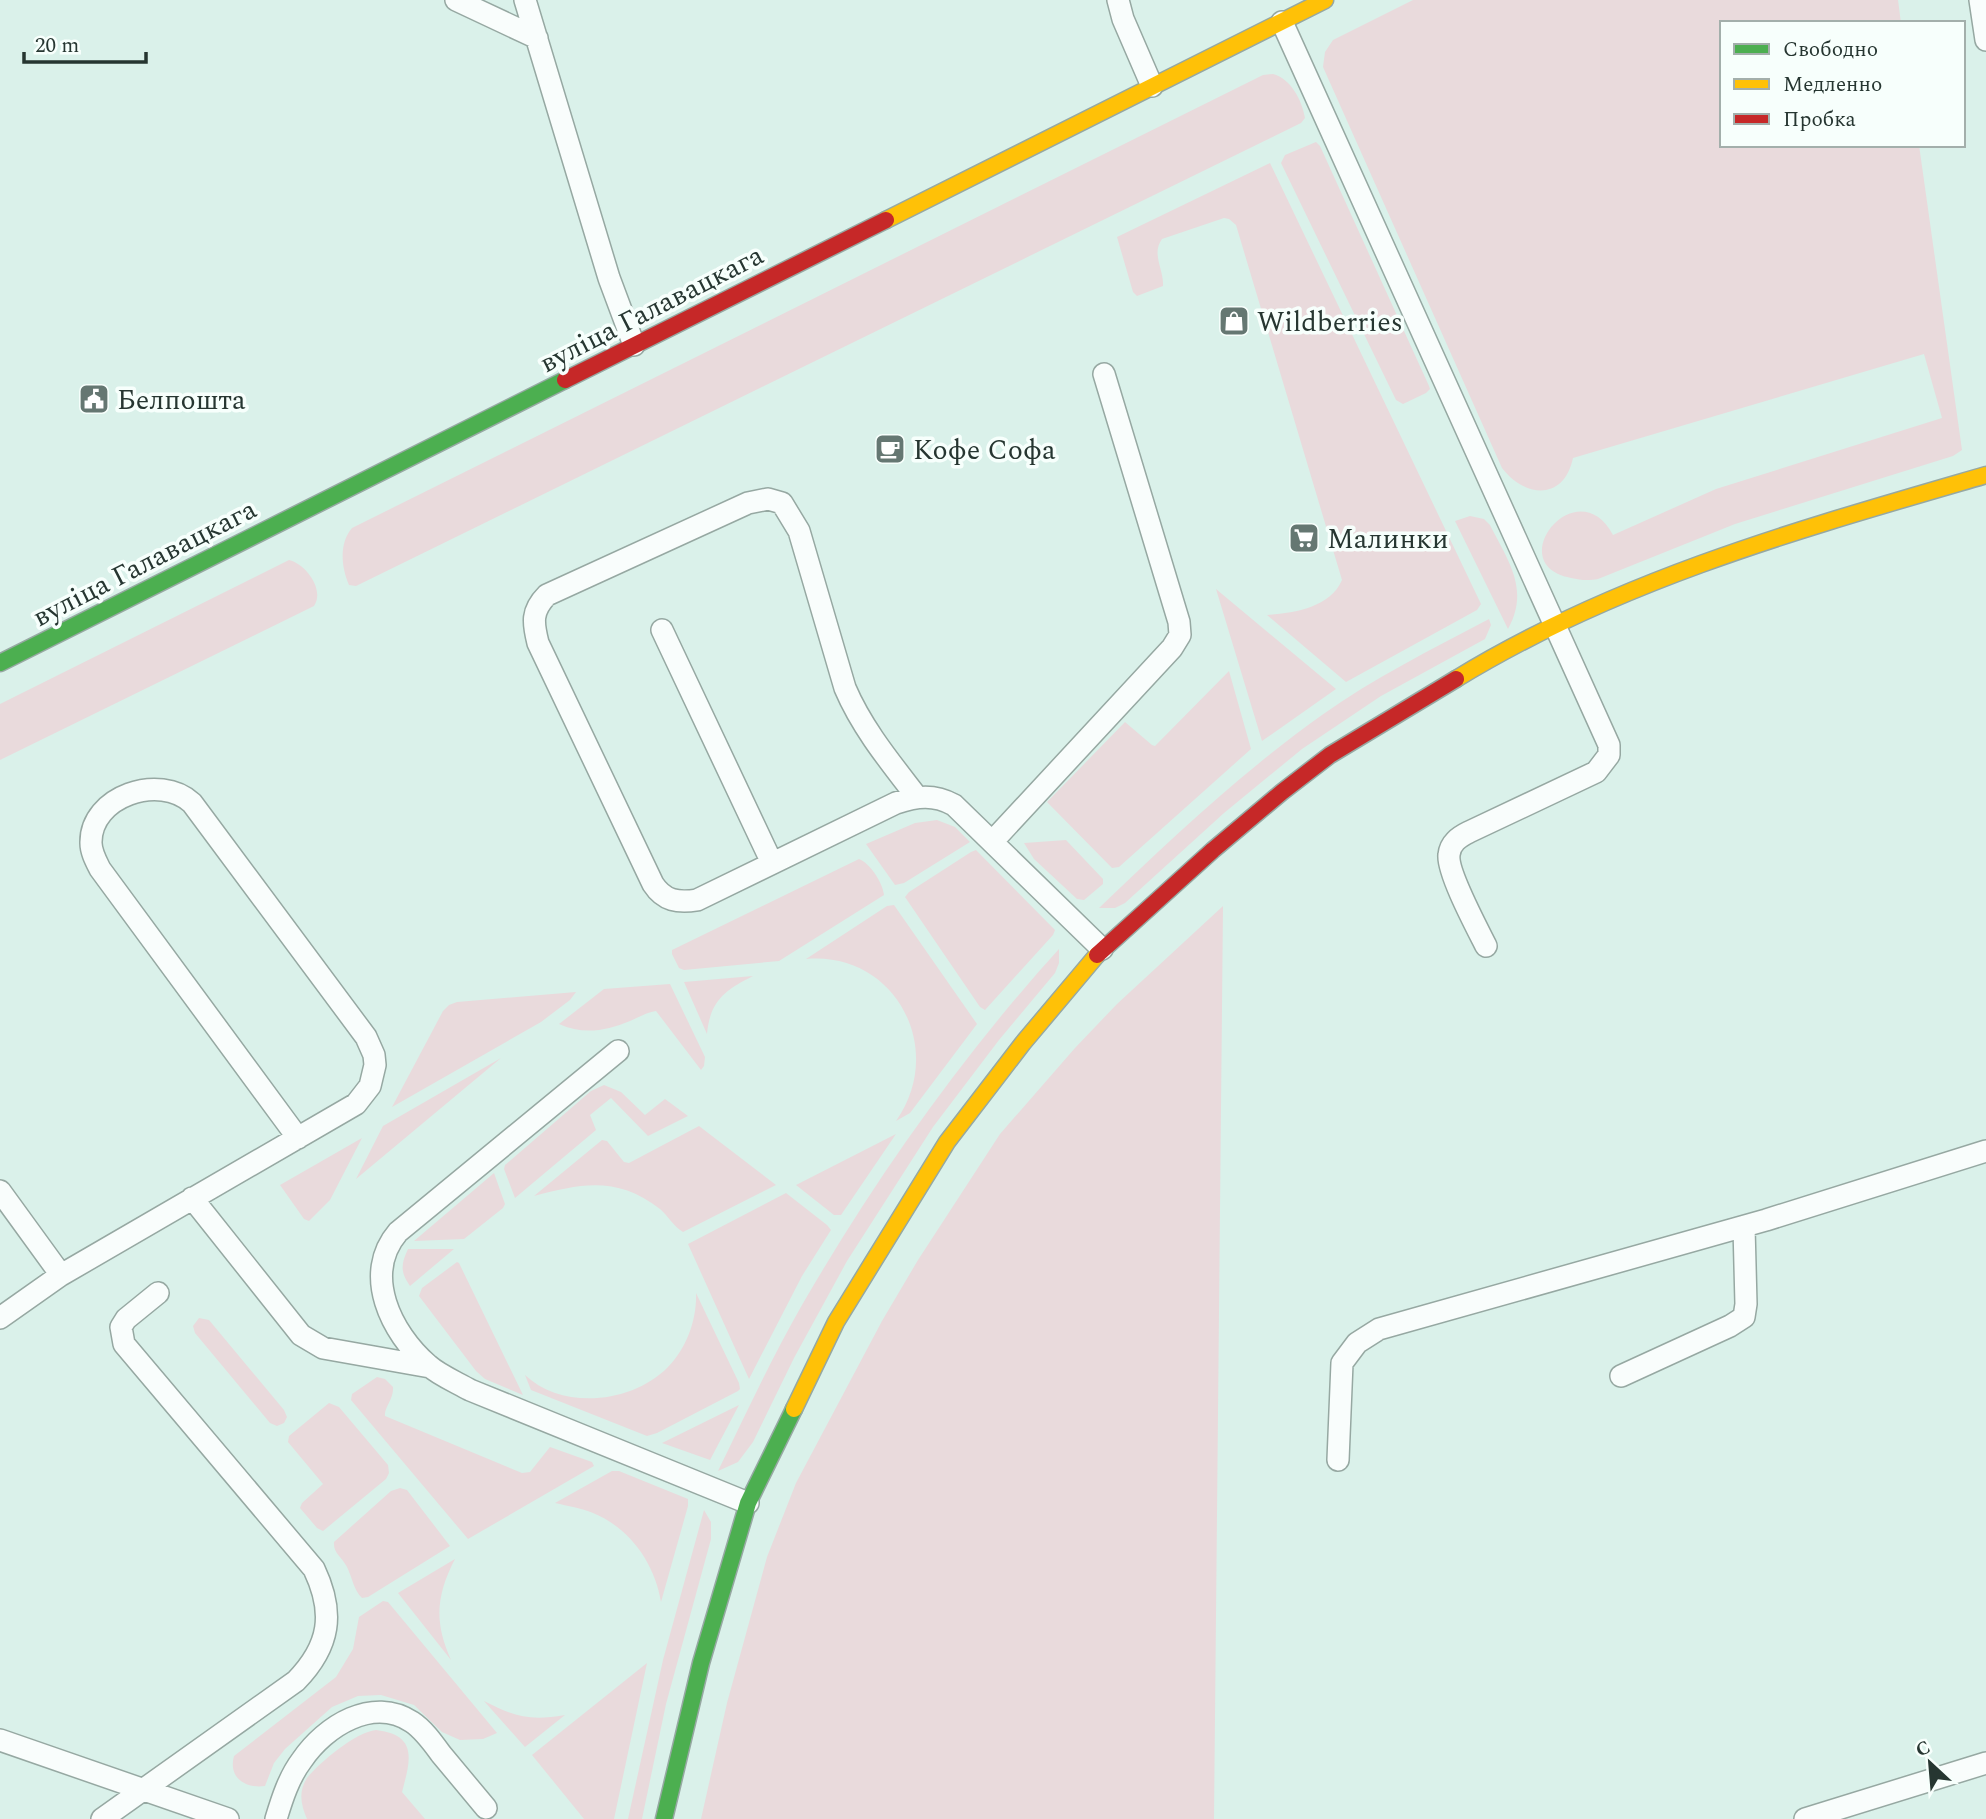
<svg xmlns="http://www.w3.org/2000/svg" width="1986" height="1819" viewBox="0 0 1986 1819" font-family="Spectral,serif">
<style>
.green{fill:#e9dadc}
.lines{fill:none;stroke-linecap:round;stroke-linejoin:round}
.lane-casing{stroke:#96a8a2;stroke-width:24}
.fast-casing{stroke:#96a8a2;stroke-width:19}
.slow-casing{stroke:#96a8a2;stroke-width:19}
.jam-casing{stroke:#96a8a2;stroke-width:19}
.lane{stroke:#f9fdfc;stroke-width:21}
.fast{stroke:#4caf50;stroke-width:16}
.slow{stroke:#ffc107;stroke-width:16}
.jam{stroke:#c62828;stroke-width:16}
.labels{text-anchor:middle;stroke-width:7;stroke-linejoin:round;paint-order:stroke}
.street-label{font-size:28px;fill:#263631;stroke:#f7fffc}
.poi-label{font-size:28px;fill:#263631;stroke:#f7fffc;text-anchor:start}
</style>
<rect width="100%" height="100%" fill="#daf1ea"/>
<path class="green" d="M 1413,0 L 1898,0 L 1901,23 L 1722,23 L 1722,145 L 1919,145 L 1962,450 L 1953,456 L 1735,524 L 1598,579 C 1588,581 1580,580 1571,578 C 1500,565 1577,468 1613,535 L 1716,489 L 1942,418 L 1924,354 L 1573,458 C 1564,501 1525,498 1502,468 L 1323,67 L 1325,52 L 1333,40 Z
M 1273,74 C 1291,79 1302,100 1305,118 L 1301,123 L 356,586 L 349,585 C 341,567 339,543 352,528 L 1263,75 Z
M 1316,142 L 1320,146 L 1429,386 L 1430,389 L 1426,393 L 1403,404 L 1396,400 L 1281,163 L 1285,155 Z
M 1270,163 L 1481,604 L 1477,610 L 1346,682 L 1267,615 C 1293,613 1330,608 1342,580 L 1236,225 L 1229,219 L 1224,218 L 1162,239 C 1151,254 1164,269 1163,286 L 1137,296 L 1133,292 L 1117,237 Z
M 1470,516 L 1484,519 L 1490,525 C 1508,561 1530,589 1508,629 L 1455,521 Z
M 289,560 C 306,564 325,590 314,606 L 0,760 L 0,704 Z
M 1216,589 L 1336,689 L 1262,741 Z
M 1489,619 L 1491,625 L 1485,639 L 1381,696 L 1302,749 L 1224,813 L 1125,903 L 1115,908 L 1099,908 C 1170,840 1242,772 1322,715 C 1374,678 1432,649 1489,619 Z
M 1229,671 L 1251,749 L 1119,867 L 1112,868 L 1047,802 L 1125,722 L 1152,745 L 1155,746 Z
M 937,820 L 955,827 L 970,842 L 904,883 L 895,885 L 866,844 L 915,823 Z
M 1066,840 L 1103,879 L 1103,884 L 1084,900 L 1077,899 L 1034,859 L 1024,843 Z
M 976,850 L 1055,930 L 1053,935 L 985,1010 L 980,1007 L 905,897 L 909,892 L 971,852 Z
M 859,859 C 870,863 883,883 884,895 L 779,961 L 684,970 L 679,968 L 672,954 L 672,950 Z
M 894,905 L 977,1024 L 910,1113 L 896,1121 C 947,1049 895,951 806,959 L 887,906 Z
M 1223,906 L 1214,1819 L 701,1819 L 727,1703 L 767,1557 L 796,1483 L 882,1321 L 918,1260 L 1000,1134 L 1075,1048 L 1117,1004 Z
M 1059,949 L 1059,963 L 1055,973 L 999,1040 L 933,1127 L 847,1261 L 794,1358 L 753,1442 L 738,1462 L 718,1471 C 745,1416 771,1359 802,1305 C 875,1179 961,1057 1059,949 Z
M 753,976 C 725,990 710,1001 707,1034 L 684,982 Z
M 670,984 L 705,1057 L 704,1066 L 701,1070 L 656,1011 C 648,1012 639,1017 630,1021 C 606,1031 583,1035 559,1024 L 604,989 Z
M 576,992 L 570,1000 L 541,1022 L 392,1107 L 443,1011 L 449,1005 L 457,1002 Z
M 501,1058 L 356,1179 L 383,1126 Z
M 604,1085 L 621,1092 L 645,1115 L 665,1099 L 688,1116 L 648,1136 L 611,1098 L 590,1115 L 596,1130 L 515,1198 L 504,1169 L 505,1165 L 591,1091 Z
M 699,1126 L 776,1185 L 683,1232 C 674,1227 668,1216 660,1209 C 618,1176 582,1183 534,1196 L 602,1140 L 607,1141 L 624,1162 L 629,1163 Z
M 896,1134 L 841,1215 L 834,1215 L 796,1185 Z
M 362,1138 L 330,1200 L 309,1221 L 304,1219 L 280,1185 Z
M 494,1173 L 505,1204 L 503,1208 L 464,1239 L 414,1241 Z
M 786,1193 L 827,1225 L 831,1230 L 802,1276 L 749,1379 L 688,1244 Z
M 408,1249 L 454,1249 L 410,1286 C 400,1272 401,1264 408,1249 Z
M 457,1262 L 459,1263 L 523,1395 L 485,1379 L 476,1371 L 419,1296 L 422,1288 Z
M 696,1293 L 739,1383 L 740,1389 L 738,1391 L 657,1433 L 647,1436 L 531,1390 L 525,1375 C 563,1411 633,1403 668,1367 C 687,1348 697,1319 696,1293 Z
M 199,1318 L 209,1320 L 284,1410 L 287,1417 L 284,1423 L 277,1426 L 270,1423 L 195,1333 L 193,1326 Z
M 377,1377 L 385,1379 L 393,1387 C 394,1399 384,1407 385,1416 L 522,1473 L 530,1472 L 550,1447 L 592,1462 L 594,1466 L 468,1539 L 351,1400 L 352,1394 Z
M 329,1403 L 339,1407 L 388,1465 L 389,1473 L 386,1479 L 323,1531 L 317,1528 L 300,1508 L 302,1503 L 323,1484 L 288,1442 L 289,1436 Z
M 739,1405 L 710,1460 L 662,1443 Z
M 612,1471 L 619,1471 L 688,1499 L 688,1506 L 661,1602 C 655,1564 630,1528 593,1513 C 581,1508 568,1506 555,1503 Z
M 400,1488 L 407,1490 L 450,1546 L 368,1597 L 362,1598 C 354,1591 352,1577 347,1567 C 342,1557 333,1553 334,1542 L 391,1491 Z
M 704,1510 L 711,1522 L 711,1539 L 666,1704 L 642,1819 L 628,1819 L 663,1660 Z
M 455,1559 C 436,1596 434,1622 451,1660 L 398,1593 Z
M 383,1601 L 388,1602 L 497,1733 L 483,1739 L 460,1740 L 442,1732 L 414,1705 L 381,1695 L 358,1696 L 332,1707 L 285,1749 L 274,1763 L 265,1786 C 245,1789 228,1777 234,1756 L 336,1677 L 353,1649 L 359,1617 Z
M 647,1663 L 614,1819 L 584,1819 L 532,1755 Z
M 484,1701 C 515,1717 530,1721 565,1715 L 525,1747 Z
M 376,1730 C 419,1735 410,1761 402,1792 L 425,1819 L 307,1819 C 301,1805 298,1792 307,1778 C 320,1762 356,1732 376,1730 Z"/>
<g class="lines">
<g class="lane-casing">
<path id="lane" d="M 456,0 L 537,38
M 525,0 L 609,278 L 634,345
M 1118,0 L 1123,19 L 1152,86
M 1980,0 L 1986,40
M 1282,22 L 1609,745 L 1609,755 L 1596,772 L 1469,832 C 1459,837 1450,843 1449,855 C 1447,872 1477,928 1486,946
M 662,630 L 772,863
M 917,797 C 890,762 862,728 845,688 L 799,531 L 782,503 L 768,499 L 748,503 L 547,595 C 531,611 533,623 538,643 L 653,884 C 664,901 678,903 697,900 L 896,803 C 917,796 934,794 954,805 L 1102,949
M 992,842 L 1172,648 L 1180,635 L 1179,622 L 1104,374
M 618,1051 L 398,1232 C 362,1274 391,1333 428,1365 C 439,1375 456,1382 470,1390 L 748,1503
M 0,1191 L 61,1275
M 192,1198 L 301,1335 L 323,1348 L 430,1367
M 0,1318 L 61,1275 L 356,1104 L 370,1086 L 375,1065 L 374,1055 L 366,1037 L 192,803 C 160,773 90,796 91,843 C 91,852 96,861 100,869 L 298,1138
M 1621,1376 L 1730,1326 L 1744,1317 L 1746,1304 L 1744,1227
M 1338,1460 L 1342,1363 L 1357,1343 L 1379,1329 L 1766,1220 L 1986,1151
M 0,1740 L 228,1819
M 102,1819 L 296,1681 C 330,1646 335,1613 314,1569 L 124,1344 L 121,1327 L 126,1319 L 158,1293
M 276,1819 C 282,1799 289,1777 302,1760 C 325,1726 373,1696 412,1722 C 424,1730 433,1743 441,1754 C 456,1772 471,1790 486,1808
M 1805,1819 L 1986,1763"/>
</g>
<g class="fast-casing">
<path id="fast" d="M 0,663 L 565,380
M 664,1819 L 701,1663 L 748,1503 L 794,1409"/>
</g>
<g class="slow-casing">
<path id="slow" d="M 886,220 L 1325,0
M 1456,679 C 1619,579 1804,528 1986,475
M 794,1409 L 836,1322 L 947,1142 L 1023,1043 L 1097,955"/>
</g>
<g class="jam-casing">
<path id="jam" d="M 565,380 L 886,220
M 1097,955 L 1213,850 L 1282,792 L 1330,755 L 1456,679"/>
</g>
<use href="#lane" class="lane"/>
<use href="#fast" class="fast"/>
<use href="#slow" class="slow"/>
<use href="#jam" class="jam"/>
</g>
<defs>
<g id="shop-square" transform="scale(1.575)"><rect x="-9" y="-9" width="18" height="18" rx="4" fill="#657772" stroke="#f7fffc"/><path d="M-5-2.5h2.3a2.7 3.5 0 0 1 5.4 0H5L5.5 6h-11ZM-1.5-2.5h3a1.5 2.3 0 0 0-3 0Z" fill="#fff"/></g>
<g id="civic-square" transform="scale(1.575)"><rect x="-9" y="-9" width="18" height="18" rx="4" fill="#657772" stroke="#f7fffc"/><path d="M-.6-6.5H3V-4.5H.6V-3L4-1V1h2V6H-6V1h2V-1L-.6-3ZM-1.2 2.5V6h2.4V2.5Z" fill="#fff"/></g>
<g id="cafe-square" transform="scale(1.575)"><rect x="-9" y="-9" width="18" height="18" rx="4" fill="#657772" stroke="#f7fffc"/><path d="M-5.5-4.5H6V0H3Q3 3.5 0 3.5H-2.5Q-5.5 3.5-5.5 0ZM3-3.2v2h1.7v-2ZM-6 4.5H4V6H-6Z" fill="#fff"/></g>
<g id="supermarket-square" transform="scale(1.575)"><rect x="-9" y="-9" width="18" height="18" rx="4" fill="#657772" stroke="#f7fffc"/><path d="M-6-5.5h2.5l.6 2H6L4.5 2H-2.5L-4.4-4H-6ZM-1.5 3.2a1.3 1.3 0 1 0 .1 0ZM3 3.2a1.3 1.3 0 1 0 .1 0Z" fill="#fff"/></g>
</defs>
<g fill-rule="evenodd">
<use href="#shop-square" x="1234" y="321"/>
<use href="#civic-square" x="94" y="399"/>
<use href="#cafe-square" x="890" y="449"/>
<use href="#supermarket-square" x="1304" y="538"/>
</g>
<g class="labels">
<g class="street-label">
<text transform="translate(651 308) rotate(-27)" y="10">вуліца Галавацкага</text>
<text transform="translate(144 562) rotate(-27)" y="10">вуліца Галавацкага</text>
</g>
<g class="poi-label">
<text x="1257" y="331">Wildberries</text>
<text x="117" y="409">Белпошта</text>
<text x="913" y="459">Кофе Софа</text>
<text x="1327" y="548">Малинки</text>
</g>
</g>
<rect x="1720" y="21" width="245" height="126" fill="#f7fffc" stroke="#a3afab" stroke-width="2"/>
<rect x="1734" y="44" width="35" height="10" fill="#4caf50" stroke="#a3afab" stroke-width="2"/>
<text x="1783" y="56" font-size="21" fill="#263631">Свободно</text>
<rect x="1734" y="79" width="35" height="10" fill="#ffc107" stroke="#a3afab" stroke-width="2"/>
<text x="1783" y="91" font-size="21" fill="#263631">Медленно</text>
<rect x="1734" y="114" width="35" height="10" fill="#c62828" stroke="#a3afab" stroke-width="2"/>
<text x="1783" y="126" font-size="21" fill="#263631">Пробка</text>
<g transform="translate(1930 1763) rotate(334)" stroke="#f7fffc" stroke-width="5" paint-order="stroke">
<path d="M0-5L12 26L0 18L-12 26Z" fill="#263631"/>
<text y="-10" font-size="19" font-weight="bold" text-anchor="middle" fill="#263631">С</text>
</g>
<path d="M24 52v10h122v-10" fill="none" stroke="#263631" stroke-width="3.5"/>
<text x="35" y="52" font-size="21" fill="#263631" stroke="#f7fffc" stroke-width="5" paint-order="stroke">20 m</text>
</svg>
